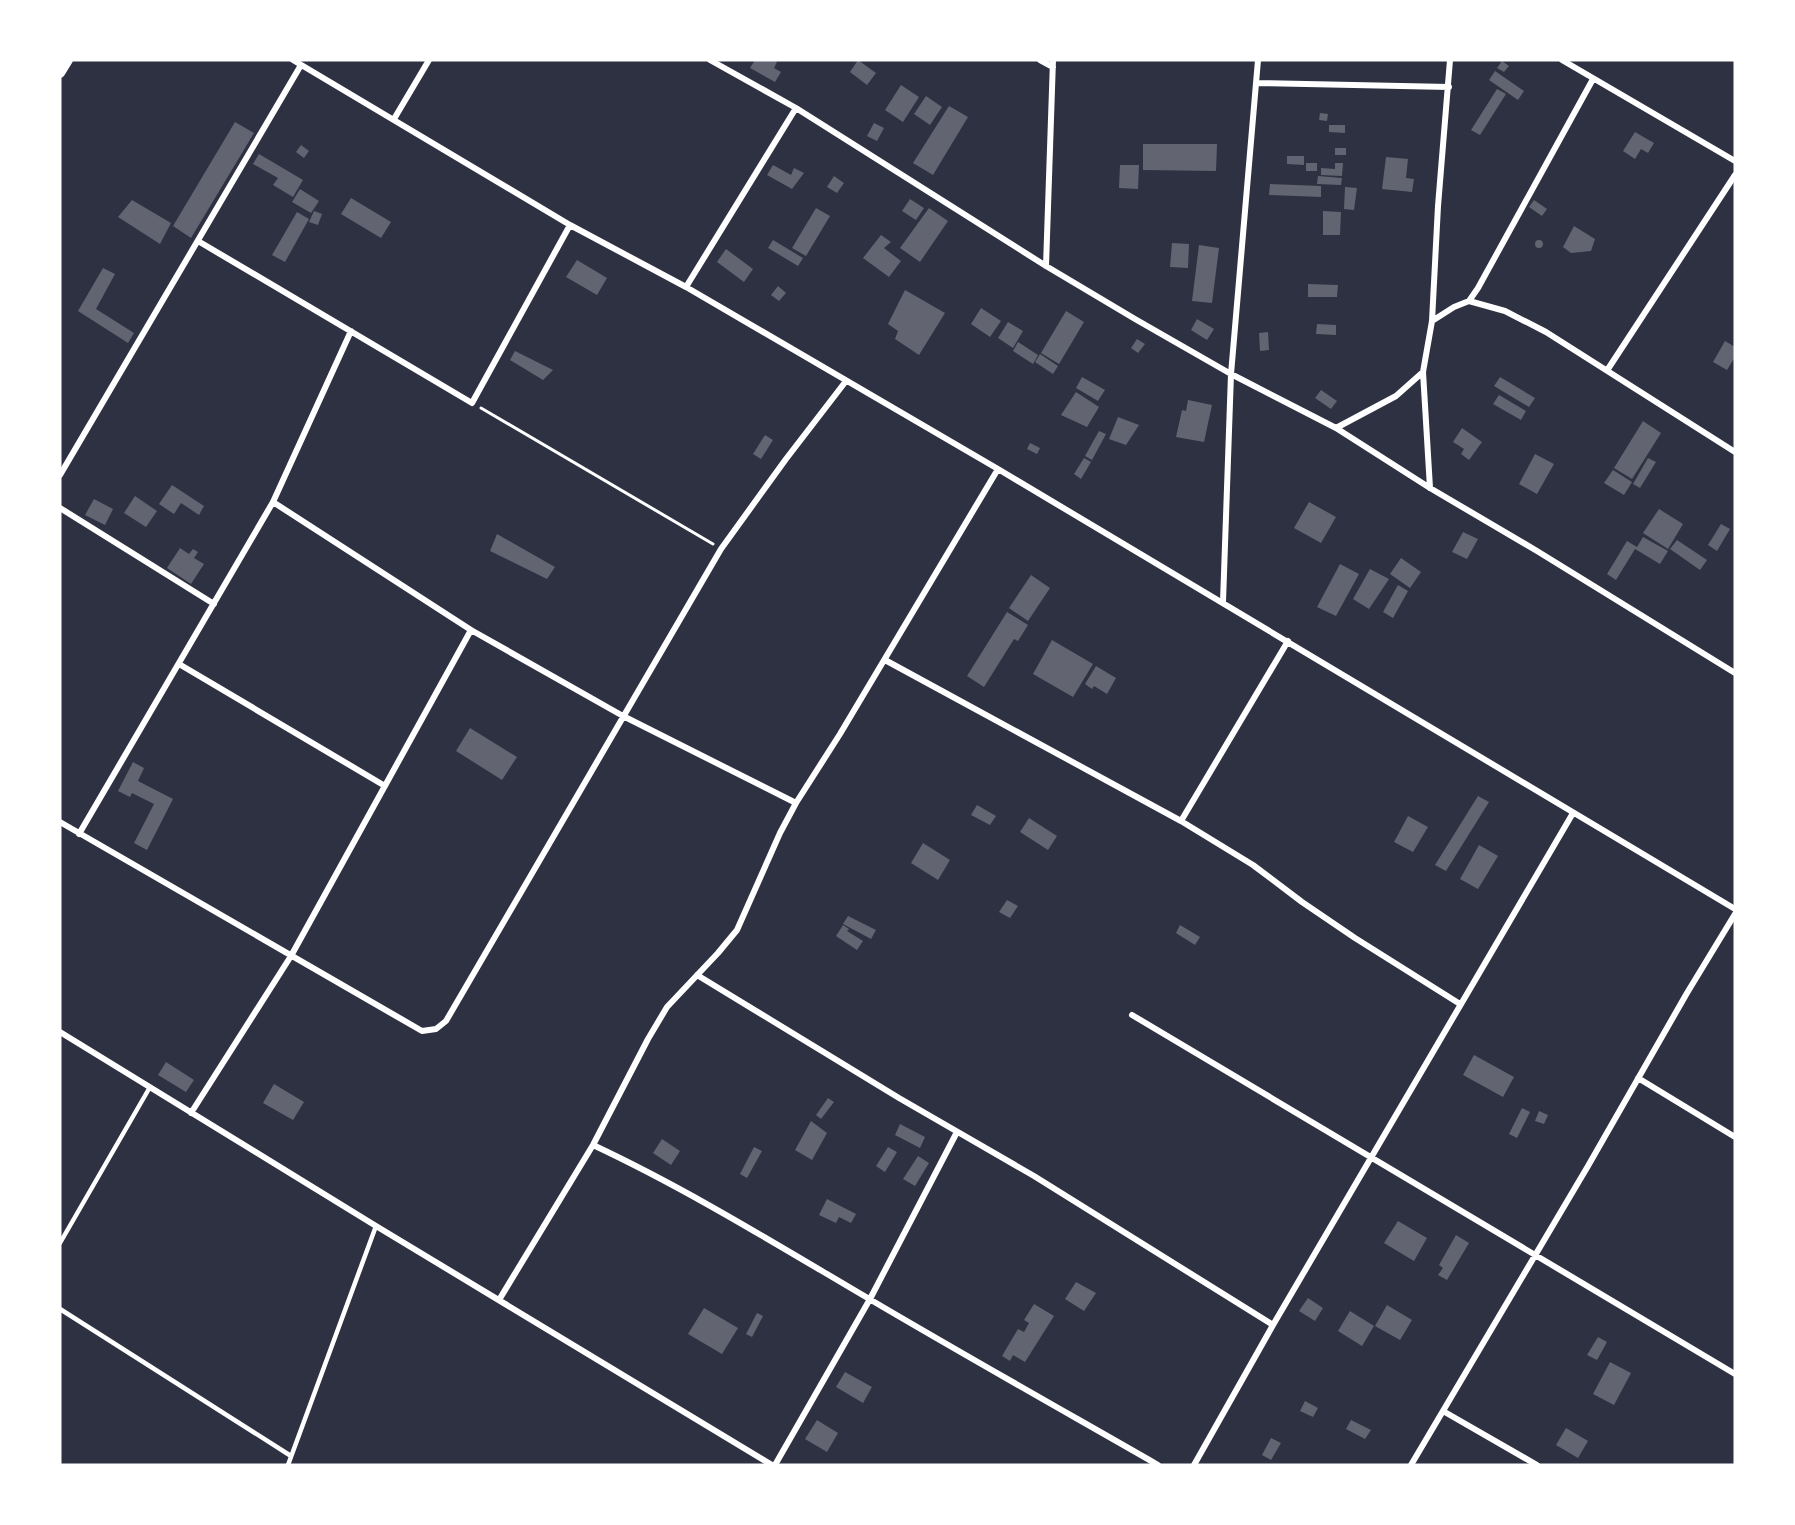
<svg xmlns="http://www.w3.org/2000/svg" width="1795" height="1525" viewBox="0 0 1795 1525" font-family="Quicksand,sans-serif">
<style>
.building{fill:#626471}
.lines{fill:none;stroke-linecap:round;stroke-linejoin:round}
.path{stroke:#fff;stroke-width:3}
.service{stroke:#fff;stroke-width:4.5}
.minor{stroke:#fff;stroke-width:6}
.tertiary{stroke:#fff;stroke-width:10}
</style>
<rect width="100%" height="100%" fill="#2d3142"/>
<path class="building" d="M 755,60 L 774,60 L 777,62 L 774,68 L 781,72 L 775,82 L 750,68 Z
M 858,60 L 876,73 L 867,85 L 850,72 Z
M 1502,61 L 1509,66 L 1504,72 L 1497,68 Z
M 1495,71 L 1524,91 L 1518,100 L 1489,80 Z
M 901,85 L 919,97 L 903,122 L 885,110 Z
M 1497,89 L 1506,94 L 1480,135 L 1471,130 Z
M 926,96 L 942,107 L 930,125 L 914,114 Z
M 949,106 L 968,117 L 933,175 L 913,163 Z
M 1320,113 L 1328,114 L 1327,121 L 1319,120 Z
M 235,122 L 254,133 L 191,238 L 173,226 Z
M 874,123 L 884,128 L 877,141 L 867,136 Z
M 1329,125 L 1345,125 L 1345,133 L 1329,132 Z
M 1635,132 L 1654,143 L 1648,153 L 1641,149 L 1635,159 L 1623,151 Z
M 1143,144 L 1217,144 L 1216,171 L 1143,170 Z
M 301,145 L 309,151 L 304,158 L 296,152 Z
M 1335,148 L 1346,148 L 1346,155 L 1335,155 Z
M 259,154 L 303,180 L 293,197 L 273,185 L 278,178 L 253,164 Z
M 1287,156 L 1304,156 L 1304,165 L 1287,164 Z
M 1386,157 L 1408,159 L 1406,178 L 1414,179 L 1412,192 L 1382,189 Z
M 1306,163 L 1317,163 L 1317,171 L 1306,171 Z
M 1335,163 L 1343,163 L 1342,176 L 1321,175 L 1321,168 L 1335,169 Z
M 773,165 L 791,175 L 794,168 L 804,173 L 792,189 L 767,175 Z
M 1120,165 L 1139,165 L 1138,189 L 1119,188 Z
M 834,176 L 844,183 L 837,193 L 827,187 Z
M 1318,176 L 1342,178 L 1341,185 L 1317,184 Z
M 1270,184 L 1321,186 L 1321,197 L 1269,195 Z
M 1345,187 L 1357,188 L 1354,210 L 1344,209 Z
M 300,189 L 319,201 L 311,213 L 292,202 Z
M 351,198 L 391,222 L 381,238 L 341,214 Z
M 910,199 L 924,208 L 916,220 L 902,211 Z
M 132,200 L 171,223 L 160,244 L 118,217 Z
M 1534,200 L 1547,209 L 1542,216 L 1529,207 Z
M 816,208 L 830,216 L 806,256 L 792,248 Z
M 929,208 L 948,221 L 920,262 L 900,248 Z
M 314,211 L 322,214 L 318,225 L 309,222 Z
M 1323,211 L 1341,212 L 1340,235 L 1323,235 Z
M 297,212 L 309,219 L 285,262 L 272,255 Z
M 1574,226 L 1595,239 L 1591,251 L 1571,253 L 1563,247 Z
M 881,235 L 891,242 L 884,248 L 901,261 L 889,277 L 863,258 Z
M1535 244a4 4 0 1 1 8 0a4 4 0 1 1-8 0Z
M 773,240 L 803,258 L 798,266 L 768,248 Z
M 1172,243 L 1189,244 L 1188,268 L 1170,267 Z
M 1199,245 L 1219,248 L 1212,303 L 1192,301 Z
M 726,249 L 753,269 L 744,282 L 717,262 Z
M 577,260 L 607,278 L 597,295 L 566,277 Z
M 103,268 L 115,274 L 96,309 L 134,333 L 128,343 L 78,311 Z
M 1308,284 L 1338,285 L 1337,297 L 1308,297 Z
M 778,286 L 786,293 L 779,301 L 771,295 Z
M 905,290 L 945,313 L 919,355 L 895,339 L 898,331 L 888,324 Z
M 981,308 L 1001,321 L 990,337 L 971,324 Z
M 1066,311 L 1084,322 L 1059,364 L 1041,353 Z
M 1197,319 L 1214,329 L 1207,340 L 1191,330 Z
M 1008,322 L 1023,331 L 1013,348 L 998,338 Z
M 1317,324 L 1336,325 L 1336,335 L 1316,334 Z
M 1268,332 L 1269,350 L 1260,351 L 1259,333 Z
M 1137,339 L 1145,344 L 1138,353 L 1131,348 Z
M 1725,341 L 1735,347 L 1735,357 L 1727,370 L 1713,362 Z
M 1018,342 L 1038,355 L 1033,364 L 1013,351 Z
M 515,351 L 553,370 L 543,380 L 510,360 Z
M 1040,354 L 1058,366 L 1053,374 L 1035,362 Z
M 1082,377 L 1105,390 L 1098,401 L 1076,388 Z
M 1500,377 L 1535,398 L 1529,407 L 1494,386 Z
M 1321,390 L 1337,401 L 1331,409 L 1315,398 Z
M 1076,392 L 1099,407 L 1087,427 L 1061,415 Z
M 1499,395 L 1526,411 L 1521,420 L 1493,404 Z
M 1188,400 L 1212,405 L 1204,442 L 1176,437 L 1182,410 L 1186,411 Z
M 1118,417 L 1139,425 L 1126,445 L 1109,439 Z
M 1643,421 L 1661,433 L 1632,479 L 1614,468 Z
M 1462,428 L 1482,442 L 1469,460 L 1461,454 L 1464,449 L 1453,442 Z
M 1099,431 L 1106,434 L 1092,460 L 1085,456 Z
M 765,435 L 773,440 L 761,459 L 753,454 Z
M 1030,443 L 1040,448 L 1037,454 L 1027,449 Z
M 1535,454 L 1554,464 L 1537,494 L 1519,484 Z
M 1084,458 L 1091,462 L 1081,479 L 1074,474 Z
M 1648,458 L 1656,462 L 1640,488 L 1633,484 Z
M 1613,470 L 1632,482 L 1624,495 L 1604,483 Z
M 172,485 L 204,506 L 199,515 L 181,503 L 174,514 L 159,504 Z
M 135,496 L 157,511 L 146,527 L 124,513 Z
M 94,499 L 113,509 L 105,525 L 85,515 Z
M 1309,502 L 1336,517 L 1321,543 L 1294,528 Z
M 1659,509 L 1683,524 L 1668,549 L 1643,533 Z
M 1721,524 L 1730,529 L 1717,551 L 1708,545 Z
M 1463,532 L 1478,539 L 1467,559 L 1452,552 Z
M 497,534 L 555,567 L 547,579 L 490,551 Z
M 1643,537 L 1668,551 L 1660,564 L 1635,549 L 1616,580 L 1607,574 L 1627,541 L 1637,547 Z
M 1677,540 L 1707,560 L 1700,570 L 1670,549 Z
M 180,548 L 189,554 L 193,549 L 198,552 L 194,558 L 204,564 L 191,584 L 167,568 Z
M 1401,558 L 1421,572 L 1410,588 L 1390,574 Z
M 1340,564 L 1359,574 L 1336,616 L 1317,607 Z
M 1370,569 L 1389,579 L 1369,609 L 1353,599 Z
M 1031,575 L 1050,588 L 1028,621 L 1009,608 Z
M 1398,585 L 1408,591 L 1393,618 L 1383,612 Z
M 1007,612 L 1028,625 L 1018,641 L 1014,639 L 984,687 L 967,676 Z
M 1052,640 L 1093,664 L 1073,697 L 1033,674 Z
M 1096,666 L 1116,678 L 1107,694 L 1094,686 L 1092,689 L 1085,684 Z
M 470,728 L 517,757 L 502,780 L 456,751 Z
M 133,762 L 144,768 L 138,781 L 173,799 L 147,850 L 134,843 L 154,804 L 132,793 L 130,797 L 118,791 Z
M 1478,796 L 1489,802 L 1446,871 L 1435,865 Z
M 977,805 L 996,816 L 990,825 L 971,815 Z
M 1408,816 L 1428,827 L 1413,852 L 1394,842 Z
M 1029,818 L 1057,836 L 1048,850 L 1020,832 Z
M 923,843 L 950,860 L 938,880 L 911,863 Z
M 1479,845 L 1498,856 L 1478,889 L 1460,879 Z
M 1007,900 L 1018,906 L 1010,918 L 999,912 Z
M 848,916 L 876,930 L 871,939 L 843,924 Z
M 843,925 L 849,929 L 847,931 L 863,941 L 857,950 L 836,936 Z
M 1180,925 L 1200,937 L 1195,945 L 1176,933 Z
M 1474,1055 L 1514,1077 L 1503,1097 L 1463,1075 Z
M 166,1062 L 194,1080 L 186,1092 L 158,1075 Z
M 274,1084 L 304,1102 L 293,1120 L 263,1103 Z
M 828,1098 L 834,1102 L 821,1119 L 816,1115 Z
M 1522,1108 L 1530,1112 L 1517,1138 L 1509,1134 Z
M 1539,1111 L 1548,1115 L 1544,1124 L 1535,1121 Z
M 811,1121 L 827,1133 L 812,1160 L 795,1150 Z
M 900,1124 L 925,1137 L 920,1148 L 895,1135 Z
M 662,1139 L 680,1151 L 671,1165 L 653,1153 Z
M 754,1147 L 762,1151 L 747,1178 L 740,1174 Z
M 888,1147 L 897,1152 L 885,1172 L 876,1166 Z
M 918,1156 L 929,1163 L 915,1186 L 903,1179 Z
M 827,1199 L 856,1214 L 851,1223 L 839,1217 L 836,1223 L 819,1215 Z
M 1398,1221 L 1427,1238 L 1414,1261 L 1384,1243 Z
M 1456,1235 L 1469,1243 L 1447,1280 L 1438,1275 L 1443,1268 L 1439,1265 Z
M 1076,1282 L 1096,1293 L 1084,1311 L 1065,1299 Z
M 1308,1298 L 1323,1308 L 1315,1321 L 1299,1311 Z
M 1034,1304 L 1054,1316 L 1025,1362 L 1013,1355 L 1010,1361 L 1002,1356 L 1018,1329 L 1024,1332 L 1029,1323 L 1024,1320 Z
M 1387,1305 L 1412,1320 L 1400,1340 L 1375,1326 Z
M 704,1308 L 738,1328 L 722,1354 L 688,1334 Z
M 1350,1311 L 1374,1326 L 1362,1346 L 1338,1331 Z
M 757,1313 L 763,1316 L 752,1337 L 746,1334 Z
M 1598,1337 L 1607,1342 L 1597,1360 L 1587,1355 Z
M 1610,1362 L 1631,1373 L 1614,1405 L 1593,1394 Z
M 845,1372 L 872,1387 L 863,1403 L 836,1387 Z
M 1305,1401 L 1318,1408 L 1313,1417 L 1300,1411 Z
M 817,1420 L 838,1433 L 827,1452 L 805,1439 Z
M 1351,1420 L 1371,1430 L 1365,1439 L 1346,1429 Z
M 1566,1428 L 1588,1441 L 1578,1458 L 1556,1445 Z
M 1271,1438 L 1281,1443 L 1271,1460 L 1262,1455 Z"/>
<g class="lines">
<path class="path" d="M 481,408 L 713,544"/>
<path class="service" d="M 60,1243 L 150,1087
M 60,1309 L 291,1456
M 288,1465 L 376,1226"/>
<path class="minor" d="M 293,60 L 570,225 L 686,287 L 998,469 L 1735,909
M 710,60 L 796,108 L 1046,266 L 1135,319 L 1231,374 L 1336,428 L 1430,488 L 1537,551 L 1735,673
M 1040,60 L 1053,67
M 1562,60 L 1735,161
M 1256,83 L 1449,87
M 394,119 L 429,60
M 198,241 L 472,403 L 570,225
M 1046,266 L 1053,60
M 686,287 L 796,108
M 1469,301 L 1505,311 L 1546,332 L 1735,452
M 1432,321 L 1454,307 L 1469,301 L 1478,288 L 1593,79
M 1608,369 L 1735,175
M 1336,428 L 1396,396 L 1423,372
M 60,475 L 301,65
M 1430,488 L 1423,372 L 1432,321 L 1438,206 L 1450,60
M 273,502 L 471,630 L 623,716 L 796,803
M 60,508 L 214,604
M 1223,602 L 1231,374 L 1258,60
M 885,660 L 1181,821 L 1253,865 L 1302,902 L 1355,938 L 1460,1004
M 179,664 L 385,786
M 1181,821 L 1288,641
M 60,822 L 422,1031 L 436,1029 L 446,1021 L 721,549 L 786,459 L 846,381
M 79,834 L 273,502 L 351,331
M 697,975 L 899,1098 L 1034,1176 L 1273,1325
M 1132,1015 L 1735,1374
M 60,1032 L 376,1226 L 772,1465
M 1638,1078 L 1735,1137
M 191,1113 L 291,956 L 471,630
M 593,1145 C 689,1190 779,1246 871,1300 C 966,1356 1062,1410 1158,1465
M 499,1300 L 593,1145 L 648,1039 L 667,1007 L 718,953 L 737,930 L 780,833 L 796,803 L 840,734 L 998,469
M 1443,1411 L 1537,1465
M 775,1465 L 870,1299 L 957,1132
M 1194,1465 L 1273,1325 L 1573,813
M 1411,1465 L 1588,1166 L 1687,993 L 1735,914"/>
<path class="tertiary" d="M 60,73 L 68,60"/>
</g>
<rect width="1795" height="1525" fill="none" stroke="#ffffff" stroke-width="123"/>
</svg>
